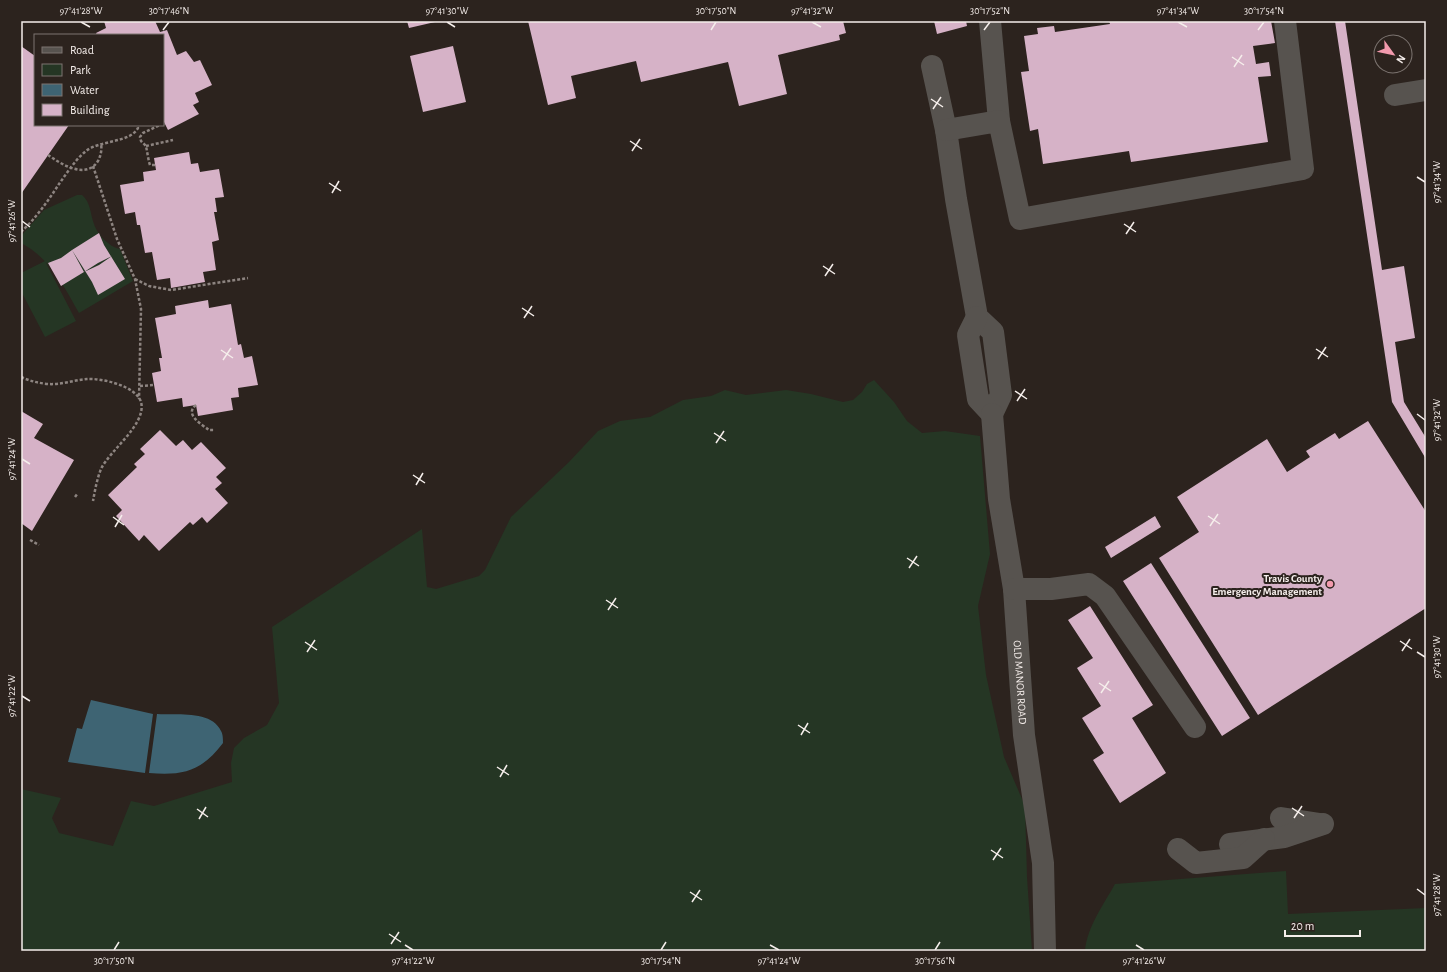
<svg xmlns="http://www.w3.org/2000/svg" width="1447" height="972" viewBox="0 0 1447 972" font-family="'Alegreya Sans',sans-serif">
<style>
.green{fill:#253624}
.water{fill:#3e6473}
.building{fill:#d6b2c7;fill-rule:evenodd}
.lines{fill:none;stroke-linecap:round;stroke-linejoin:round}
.path{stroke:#8d8480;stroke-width:2.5;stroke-dasharray:3 2;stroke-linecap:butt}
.minor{stroke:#57534f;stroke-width:22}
.ticks{fill:none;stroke:#f5eeeb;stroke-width:1.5}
.poi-dot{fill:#f29aad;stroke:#2c231e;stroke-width:1.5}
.labels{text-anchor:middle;stroke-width:4;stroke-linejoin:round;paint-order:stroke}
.poi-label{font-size:11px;font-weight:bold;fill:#f5eeeb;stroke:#2c231e;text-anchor:end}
.street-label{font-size:11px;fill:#f5eeeb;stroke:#2c231e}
.neatline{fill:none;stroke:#f5eeeb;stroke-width:1.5}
.ticks-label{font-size:10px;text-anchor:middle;fill:#f5eeeb}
</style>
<rect width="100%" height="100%" fill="#2c231e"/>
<path class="green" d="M 77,195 L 82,195 C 91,203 90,213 94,224 C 97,234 109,247 120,249 L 133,281 L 79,313 C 63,285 51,259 21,243 L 21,236 L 44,210 Z
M 45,261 L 76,321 L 45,337 L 21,291 L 21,273 Z
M 874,380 L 894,402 L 907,421 L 922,433 L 945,431 L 980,436 L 990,554 L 978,606 L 986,675 L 1004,757 L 1025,806 L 1027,877 L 1032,951 L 21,951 L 21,789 L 61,798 L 52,818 L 59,833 L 113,846 L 131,801 L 154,806 L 232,782 L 231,763 L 234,748 L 244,738 L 267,725 L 279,703 L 272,627 L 422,529 L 427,587 L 436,589 L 479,576 L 485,570 L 511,517 L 569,462 L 598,431 L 620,421 L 650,417 L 683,400 L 711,396 L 725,390 L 746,395 L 786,390 L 811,394 L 843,402 L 853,400 L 862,392 L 867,384 Z
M 1286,871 L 1288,914 L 1426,908 L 1426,951 L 1085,951 C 1087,927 1104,904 1115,884 Z"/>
<path class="water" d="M 91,700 L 153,714 L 145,773 L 68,762 L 77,728 L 82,729 Z
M 157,714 C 176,715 212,710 221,731 C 223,734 223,740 223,743 C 202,771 183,776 149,773 Z"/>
<path class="building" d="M 104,21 L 155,21 L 160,32 L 167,30 L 177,55 L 186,51 L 194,62 L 200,60 L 212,85 L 195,93 L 199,102 L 193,105 L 199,114 L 168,130 L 163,120 L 163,35 L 97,35 L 96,33 L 106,28 Z
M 407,21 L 435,21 L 435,22 L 409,28 Z
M 528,21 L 843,21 L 846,33 L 839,35 L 840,40 L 778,55 L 787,94 L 739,106 L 728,62 L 641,82 L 636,61 L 571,76 L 576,98 L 548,105 Z
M 934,21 L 966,21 L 967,26 L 937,34 Z
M 1109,21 L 1271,21 L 1275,43 L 1253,46 L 1256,64 L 1269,62 L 1271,76 L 1258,77 L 1268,142 L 1131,162 L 1129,151 L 1043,164 L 1038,129 L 1030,131 L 1021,72 L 1029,71 L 1024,36 L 1038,34 L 1037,28 L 1054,26 L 1055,32 L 1110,24 Z
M 1335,21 L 1345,21 L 1382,270 L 1404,266 L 1415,338 L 1395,342 L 1404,402 L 1426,438 L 1426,459 L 1392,402 Z
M 21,46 L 35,56 L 35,125 L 69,125 L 21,194 Z
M 453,46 L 466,102 L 423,112 L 410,56 Z
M 189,152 L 191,164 L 198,163 L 200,172 L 219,169 L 224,197 L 215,198 L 217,212 L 214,212 L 219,240 L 212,242 L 216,270 L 203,272 L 205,282 L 171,288 L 170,278 L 157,280 L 152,252 L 145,253 L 140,225 L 137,225 L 135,212 L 125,214 L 120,185 L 144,181 L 143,172 L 156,170 L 154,158 Z
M 99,233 L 104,245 L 125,279 L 98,295 L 92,282 L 72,250 ZM 112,256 L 99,265 L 84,272 L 98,263 Z
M 72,250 L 84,272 L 61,286 L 48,263 L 61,258 Z
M 208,300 L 209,308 L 231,304 L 238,345 L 241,344 L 244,358 L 252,356 L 258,385 L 238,388 L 239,397 L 231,398 L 233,410 L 198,416 L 196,405 L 183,407 L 182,398 L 157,402 L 152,373 L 161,371 L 159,358 L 162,358 L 155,318 L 176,314 L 175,306 Z
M 21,411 L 43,424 L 34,438 L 74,460 L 32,531 L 21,523 Z
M 1368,421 L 1426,512 L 1426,608 L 1258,715 L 1159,558 L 1199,532 L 1177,497 L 1267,439 L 1287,472 L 1310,457 L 1306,451 L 1335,433 L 1339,439 Z
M 160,430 L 176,446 L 183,440 L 192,450 L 201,442 L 226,468 L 216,477 L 222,483 L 215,489 L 228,503 L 207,523 L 202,517 L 193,525 L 190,522 L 159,551 L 144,535 L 139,541 L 116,516 L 122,510 L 108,495 L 137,467 L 134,464 L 145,454 L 140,449 Z
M 1155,516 L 1161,527 L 1111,558 L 1105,547 Z
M 1151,563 L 1250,718 L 1222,736 L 1123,581 Z
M 1090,606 L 1153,705 L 1132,718 L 1166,773 L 1120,803 L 1093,760 L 1104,753 L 1082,718 L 1101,706 L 1077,668 L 1093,658 L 1068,620 Z"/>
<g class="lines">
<path class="path" d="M 163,124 L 164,123
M 146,146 L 173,140
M 48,155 C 61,164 86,180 98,161 C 101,155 102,150 101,143
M 155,165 L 150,165 L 149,162 L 146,146 L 141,141 L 140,137 L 143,133 L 160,125
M 93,166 L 117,239 L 135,279 L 141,309 L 139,399
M 21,232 C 36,218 48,201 59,184 C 67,173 75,160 86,151 C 100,140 130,143 138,128 L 137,125
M 135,279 L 149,286 L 171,290 L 248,278
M 21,377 C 30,381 38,383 48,384 C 61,385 74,380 87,379 C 102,378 136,386 141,402 C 147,424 110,450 101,469 C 97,479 95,490 93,501
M 140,386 L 154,385
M 196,405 C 184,414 201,424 209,430 L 215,430
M 75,497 L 78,493
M 30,540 L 39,545"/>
<g class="minor">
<path d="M 990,21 L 999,121"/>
<path d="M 932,66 L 946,130 L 956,199 L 977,317 L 993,332 L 1001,395 L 992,414"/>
<path d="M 1395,95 L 1426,90"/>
<path d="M 946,130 L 999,121 L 1020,219 L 1303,169 L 1285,21"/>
<path d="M 977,317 L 968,335 L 978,399 L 992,414"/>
<path id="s1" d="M 992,414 L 999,499 L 1014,589 L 1024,735 L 1043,863 L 1045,951"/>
<path d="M 1014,589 L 1051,589 L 1089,584 L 1105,596 L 1195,727"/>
<path d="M 1281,818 L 1320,824"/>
<path d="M 1230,844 L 1284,837 L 1323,824"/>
<path d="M 1178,849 L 1196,863 L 1243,858 L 1264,839"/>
</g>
</g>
<path class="ticks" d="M 81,22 L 90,27M 447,22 L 455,27M 812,22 L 821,27M 1178,22 L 1187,27M 163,30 L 169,22M 711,30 L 716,22M 984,30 L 990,22M 1258,30 L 1264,22M 1232,57 L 1244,65M 1234,67 L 1242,55M 931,99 L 943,107M 933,109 L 941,97M 630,141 L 642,149M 632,151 L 640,139M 1417,177 L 1425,182M 329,183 L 341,191M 332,193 L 339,181M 22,221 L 30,227M 1124,224 L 1136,232M 1126,234 L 1134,222M 823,266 L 835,274M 825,276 L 833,264M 522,308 L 534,316M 524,318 L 532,306M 1316,349 L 1328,357M 221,350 L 233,358M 1318,359 L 1326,347M 223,360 L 231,348M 1015,391 L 1027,399M 1017,401 L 1025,389M 1417,414 L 1425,420M 714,433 L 726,441M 716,443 L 724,431M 22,459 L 30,464M 413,475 L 425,483M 416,485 L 423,473M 1208,516 L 1220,524M 113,517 L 124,525M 1210,526 L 1218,514M 115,527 L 122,515M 907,558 L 919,566M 909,568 L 917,556M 606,600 L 618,608M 608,610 L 616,598M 1400,641 L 1412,649M 305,642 L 317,650M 1402,651 L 1410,639M 307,652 L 315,640M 1417,652 L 1425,657M 1099,683 L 1111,691M 1101,693 L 1109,681M 22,696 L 30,701M 798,725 L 810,733M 801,735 L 808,723M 497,767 L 509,775M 500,777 L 507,765M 1292,808 L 1304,816M 197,809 L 208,817M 1294,818 L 1302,806M 199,819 L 206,807M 991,850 L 1003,858M 993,860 L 1001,848M 1417,889 L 1425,895M 690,892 L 702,900M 692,902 L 700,890M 389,934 L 401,942M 391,944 L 399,932M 405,945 L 413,950M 770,945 L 779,950M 1136,945 L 1144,950M 114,950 L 119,942M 661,950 L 666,942M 935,950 L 940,942"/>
<circle class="poi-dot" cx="1330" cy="584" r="4"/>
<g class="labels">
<g class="poi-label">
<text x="1322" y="582">Travis County<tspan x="1322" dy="13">Emergency Management</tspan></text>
</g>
<g class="street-label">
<text dy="4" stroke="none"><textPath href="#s1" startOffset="270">OLD MANOR ROAD</textPath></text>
</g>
</g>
<rect width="1447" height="972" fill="none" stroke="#2c231e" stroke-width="44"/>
<rect x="34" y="34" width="130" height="92" fill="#2c231e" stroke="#7c7470"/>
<rect x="42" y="47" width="20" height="6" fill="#57534f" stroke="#7c7470"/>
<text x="70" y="54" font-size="12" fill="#f5eeeb">Road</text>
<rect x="42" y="64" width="20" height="12" fill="#253624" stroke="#7c7470"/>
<text x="70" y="74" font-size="12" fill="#f5eeeb">Park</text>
<rect x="42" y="84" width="20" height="12" fill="#3e6473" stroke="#7c7470"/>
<text x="70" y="94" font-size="12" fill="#f5eeeb">Water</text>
<rect x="42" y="104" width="20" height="12" fill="#d6b2c7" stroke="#7c7470"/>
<text x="70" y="114" font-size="12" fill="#f5eeeb">Building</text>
<g transform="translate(1393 54) rotate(123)"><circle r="19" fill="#2c231e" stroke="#7c7470"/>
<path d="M0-3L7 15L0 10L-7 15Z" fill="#f29aad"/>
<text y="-6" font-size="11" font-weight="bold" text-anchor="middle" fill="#f5eeeb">N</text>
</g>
<path d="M1285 930v6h75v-6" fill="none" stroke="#f5eeeb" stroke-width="2"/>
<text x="1291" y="930" font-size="12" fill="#f5eeeb" stroke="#2c231e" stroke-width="3" paint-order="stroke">20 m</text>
<rect x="22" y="22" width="1403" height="928" class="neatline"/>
<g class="ticks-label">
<text x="81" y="14">97°41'28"W</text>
<text x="169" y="14">30°17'46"N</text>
<text x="447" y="14">97°41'30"W</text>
<text x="716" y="14">30°17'50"N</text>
<text x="812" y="14">97°41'32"W</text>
<text x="990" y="14">30°17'52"N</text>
<text x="1178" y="14">97°41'34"W</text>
<text x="1264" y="14">30°17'54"N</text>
<text transform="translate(1436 182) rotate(-90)" y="4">97°41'34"W</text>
<text transform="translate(11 221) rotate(-90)" y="4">97°41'26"W</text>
<text transform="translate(1436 420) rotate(-90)" y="4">97°41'32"W</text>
<text transform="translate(11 459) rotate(-90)" y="4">97°41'24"W</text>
<text transform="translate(1436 657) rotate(-90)" y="4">97°41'30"W</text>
<text transform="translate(11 696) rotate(-90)" y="4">97°41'22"W</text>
<text transform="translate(1436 895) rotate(-90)" y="4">97°41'28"W</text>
<text x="114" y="964">30°17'50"N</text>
<text x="413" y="964">97°41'22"W</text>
<text x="661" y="964">30°17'54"N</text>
<text x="779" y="964">97°41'24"W</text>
<text x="935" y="964">30°17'56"N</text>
<text x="1144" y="964">97°41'26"W</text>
</g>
</svg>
